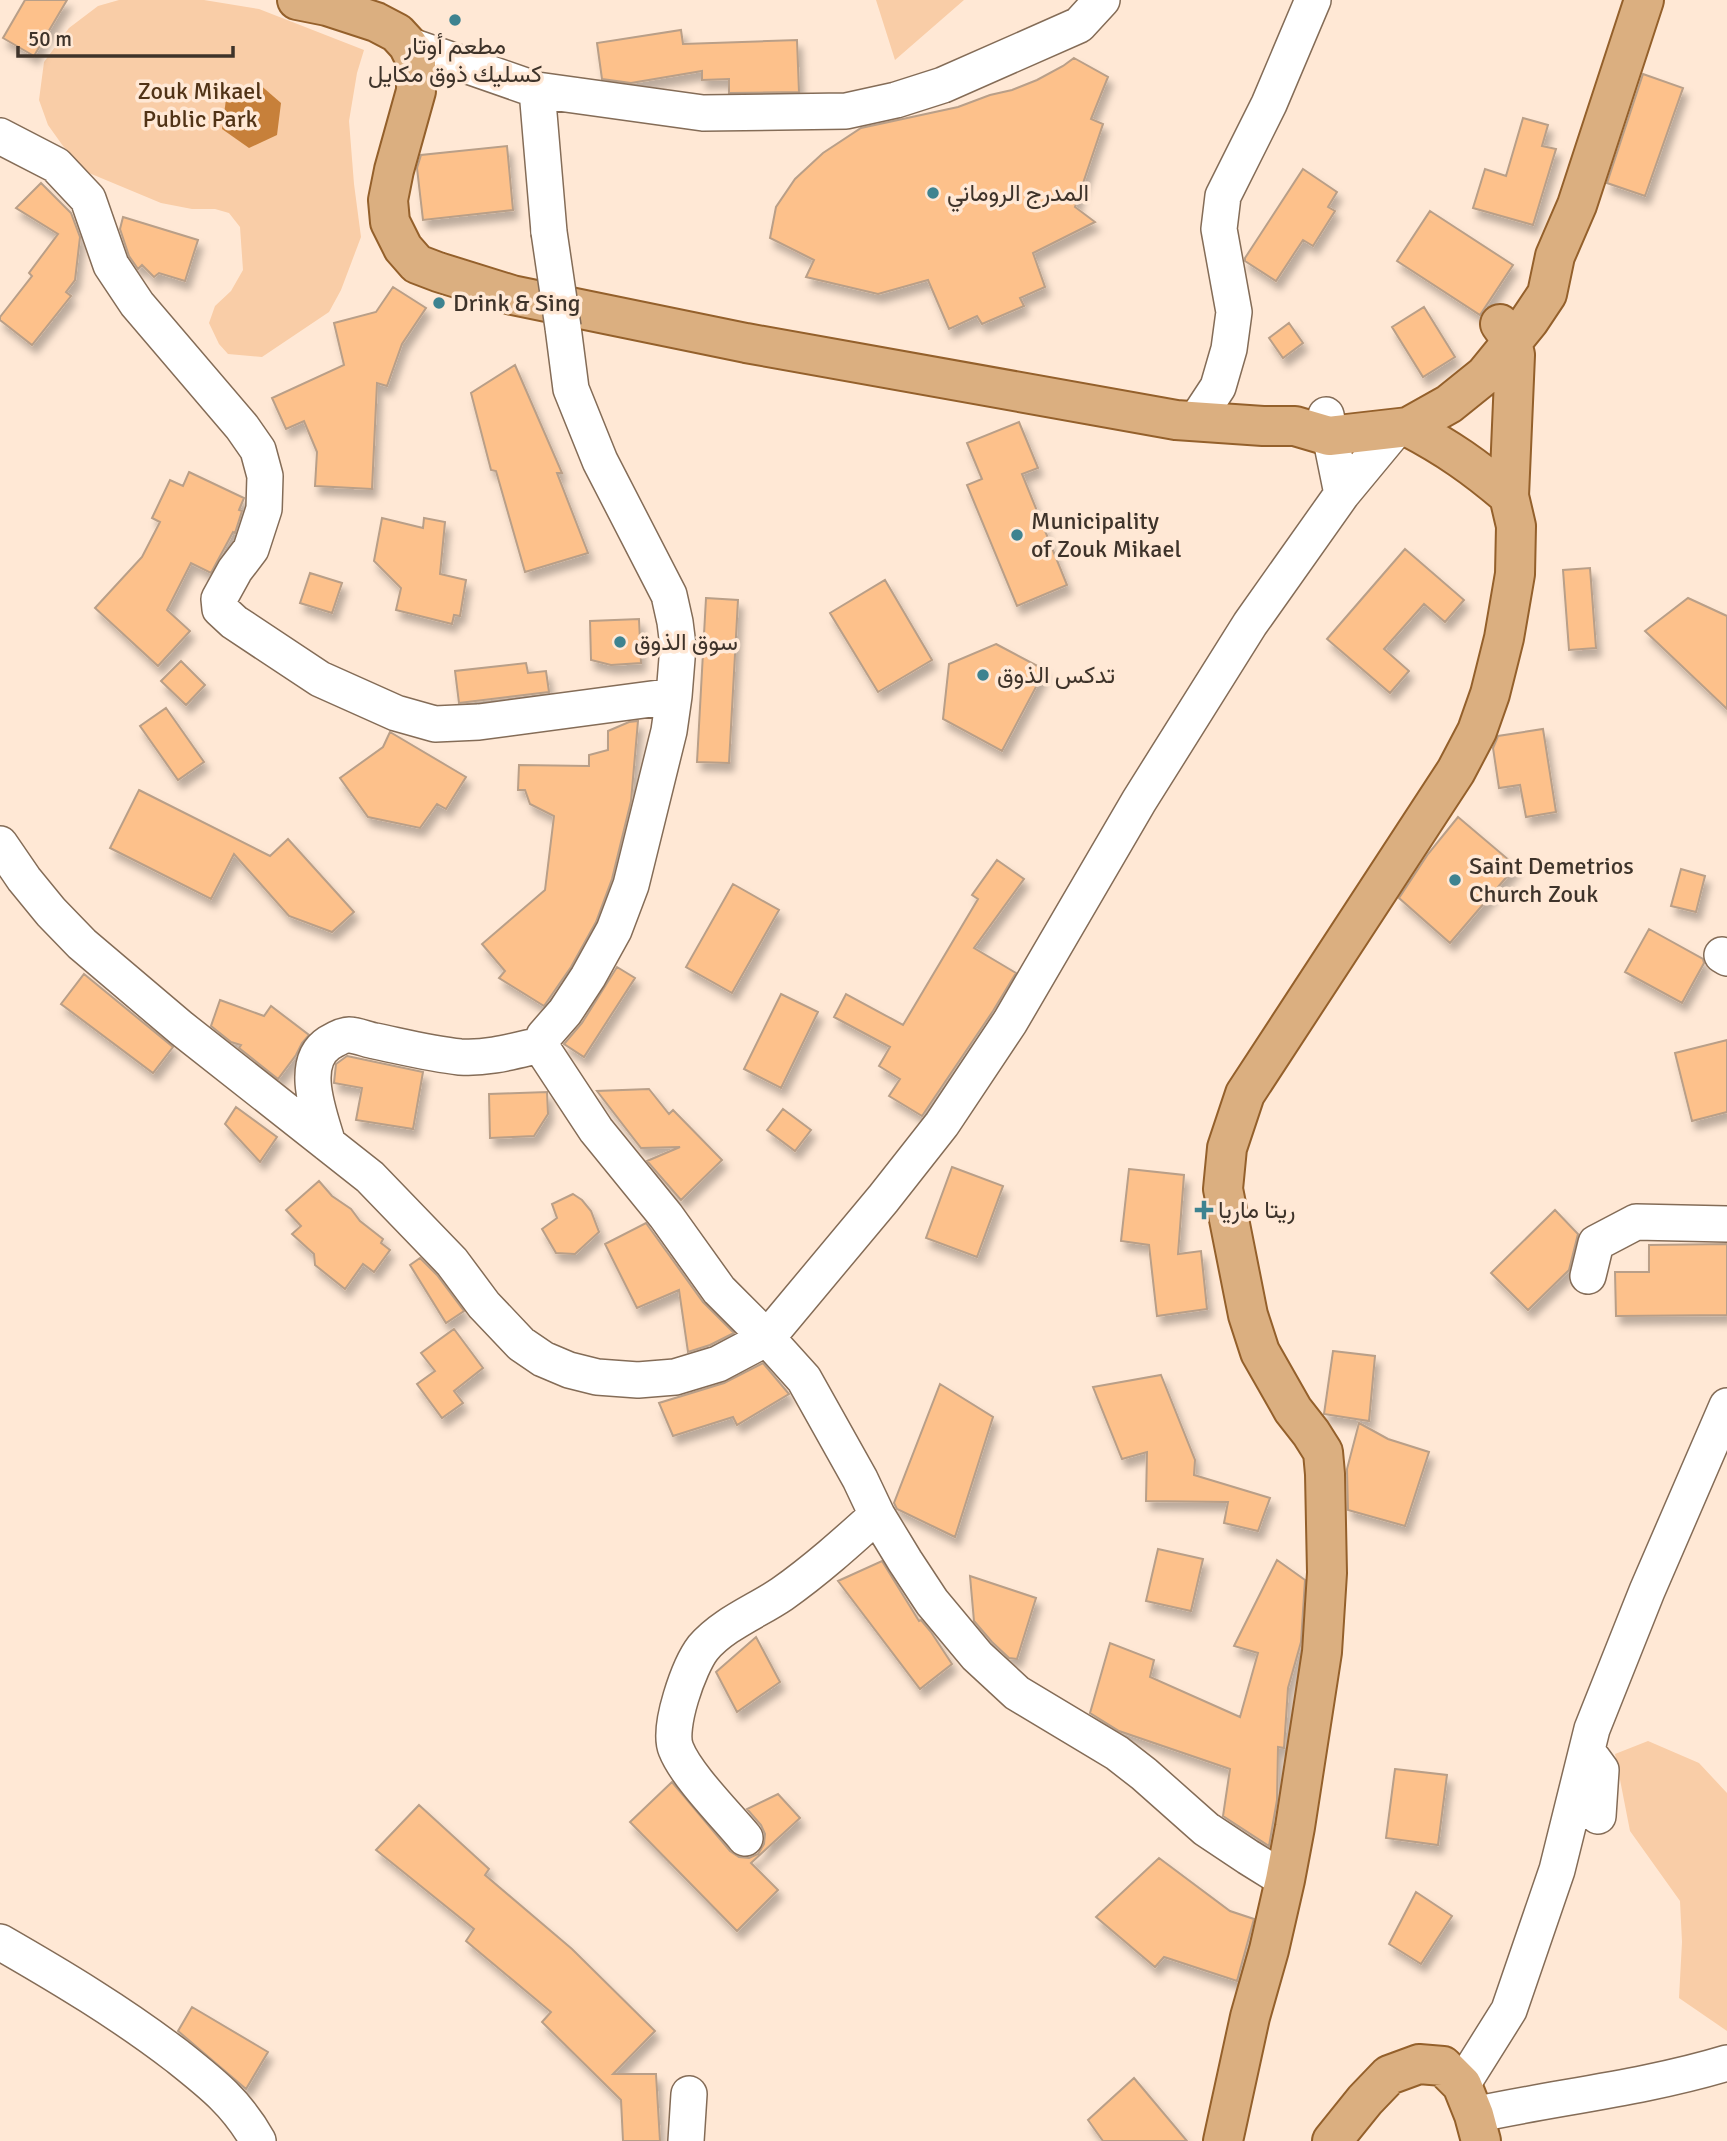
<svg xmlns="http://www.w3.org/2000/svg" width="1727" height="2141" viewBox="0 0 1727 2141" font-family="Signika,Vazirmatn,sans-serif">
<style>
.green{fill:#f9cda7}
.water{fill:#c7803a}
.building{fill:#fdc18b;stroke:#b99f88;stroke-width:2;filter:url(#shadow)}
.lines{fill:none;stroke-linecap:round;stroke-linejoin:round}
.minor-casing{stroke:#846c57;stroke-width:38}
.major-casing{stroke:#94602b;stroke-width:42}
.minor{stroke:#fff;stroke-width:35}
.major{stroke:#dbaf80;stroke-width:38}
.minor-bridge-casing{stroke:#846c57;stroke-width:38;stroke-linecap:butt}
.minor-bridge{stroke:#fff;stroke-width:35}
.poi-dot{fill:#3e8390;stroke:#ffe8d5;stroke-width:2.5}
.labels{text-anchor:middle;stroke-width:7;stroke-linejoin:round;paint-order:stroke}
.poi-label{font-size:24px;fill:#3e332a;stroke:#ffe8d5;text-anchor:start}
.park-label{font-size:24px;fill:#513316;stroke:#ffe8d5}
</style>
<defs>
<filter id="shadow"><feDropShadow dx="4.5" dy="8" stdDeviation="3.5" flood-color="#0004"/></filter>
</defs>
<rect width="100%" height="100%" fill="#ffe8d5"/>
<path class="green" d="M 119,0 L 204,0 L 259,9 L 364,50 L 357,73 L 349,121 L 354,184 L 361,237 L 341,290 L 329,312 L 262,357 L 228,354 L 219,344 L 209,323 L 215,306 L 231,291 L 243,270 L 240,227 L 229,213 L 215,209 L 192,209 L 161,203 L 89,173 L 63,146 L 48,125 L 39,100 L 44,62 L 69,28 L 98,6 Z
M 876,0 L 964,0 L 895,60 Z
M 1648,1741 L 1699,1763 L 1727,1793 L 1727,2031 L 1679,1998 L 1682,1942 L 1680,1901 L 1630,1831 L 1615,1754 Z"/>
<path class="water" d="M 258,83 L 281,103 L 277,135 L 249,148 L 222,129 L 227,92 Z"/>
<path class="building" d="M 25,0 L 67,0 L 34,56 L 3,38 Z
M 681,30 L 683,44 L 797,40 L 799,92 L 729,93 L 729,79 L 702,80 L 702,71 L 631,83 L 602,79 L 597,43 Z
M 1074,58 L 1108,77 L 1091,119 L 1103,124 L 1075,207 L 1095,222 L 1033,253 L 1045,287 L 1020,298 L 1024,306 L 982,324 L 977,316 L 949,329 L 928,280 L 878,294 L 806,277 L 814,260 L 770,238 L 776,207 L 795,179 L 823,153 L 861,128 L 958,107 L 990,95 L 1012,90 L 1037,80 L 1063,66 Z
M 1643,74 L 1683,88 L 1645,196 L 1607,183 Z
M 1523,118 L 1548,125 L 1542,146 L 1556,149 L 1533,225 L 1473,208 L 1485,169 L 1506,176 Z
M 507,146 L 513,210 L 423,220 L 417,168 L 421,155 Z
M 1303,169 L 1337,192 L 1328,207 L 1335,211 L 1313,246 L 1303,240 L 1276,281 L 1245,261 L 1245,258 Z
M 41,183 L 71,213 L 80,237 L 75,280 L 66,292 L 71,296 L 32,345 L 0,320 L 0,317 L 32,276 L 29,273 L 58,234 L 16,208 Z
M 1430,211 L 1513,265 L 1480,315 L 1397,261 Z
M 123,217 L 198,240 L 185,281 L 159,273 L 154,277 L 142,265 L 138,269 L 129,256 L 120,229 Z
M 393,287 L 426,308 L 402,344 L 387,386 L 377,383 L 372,489 L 315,486 L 317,452 L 304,421 L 286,429 L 272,398 L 344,365 L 334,323 L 376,312 Z
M 1424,307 L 1455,357 L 1423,377 L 1392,327 Z
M 1289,323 L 1303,343 L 1283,358 L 1269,338 Z
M 515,365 L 562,473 L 557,473 L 588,553 L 525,572 L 496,471 L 491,470 L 471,393 Z
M 1019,422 L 1038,468 L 1022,474 L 1067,585 L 1017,606 L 967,485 L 982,479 L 967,443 Z
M 189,472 L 244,498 L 239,510 L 242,511 L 235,533 L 233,532 L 211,573 L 191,563 L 167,610 L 190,631 L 158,666 L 95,608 L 142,557 L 160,522 L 152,518 L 170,480 L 183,486 Z
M 382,518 L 423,528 L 424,518 L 445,522 L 440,574 L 466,580 L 460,616 L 454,615 L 452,624 L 396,610 L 401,588 L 374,561 Z
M 1405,549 L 1464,600 L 1445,622 L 1424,604 L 1384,649 L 1409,671 L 1390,693 L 1327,639 Z
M 1590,568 L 1596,648 L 1569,650 L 1563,570 Z
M 310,573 L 342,583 L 332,613 L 300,603 Z
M 885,580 L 932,660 L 878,692 L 830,613 Z
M 706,598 L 738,600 L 729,763 L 697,762 Z
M 1688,598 L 1727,616 L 1727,709 L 1645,631 Z
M 639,619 L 641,663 L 611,665 L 591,660 L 590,621 Z
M 996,644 L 1045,670 L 1002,751 L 943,719 L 949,664 Z
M 181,661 L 205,685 L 186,705 L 161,681 Z
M 526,663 L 528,673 L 546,671 L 549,692 L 459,703 L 455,671 Z
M 166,708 L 204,762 L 178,780 L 140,726 Z
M 638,721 L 631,801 L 612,879 L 596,922 L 571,967 L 544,1006 L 499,978 L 505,971 L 482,944 L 545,890 L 554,816 L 530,804 L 525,790 L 518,790 L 519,765 L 589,766 L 589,755 L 608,750 L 608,731 L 629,722 Z
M 1543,729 L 1556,812 L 1526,817 L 1520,785 L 1499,788 L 1493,748 L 1498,736 Z
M 390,732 L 466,777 L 446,809 L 437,804 L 420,828 L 368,817 L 340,778 L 383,747 Z
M 139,790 L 270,856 L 288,839 L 354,912 L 332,932 L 289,916 L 234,854 L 211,899 L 110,848 Z
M 1458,817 L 1516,866 L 1450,943 L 1399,898 L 1428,854 Z
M 997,860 L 1024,879 L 974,948 L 1016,973 L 993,1011 L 922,1116 L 889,1096 L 900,1079 L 879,1066 L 890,1047 L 834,1017 L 846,994 L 903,1025 L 978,899 L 972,895 Z
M 1681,869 L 1705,876 L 1696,912 L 1671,906 Z
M 733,884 L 779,910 L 732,993 L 686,967 Z
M 1649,929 L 1703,959 L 1704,963 L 1682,1003 L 1625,972 Z
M 617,967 L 635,978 L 584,1057 L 564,1044 L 582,1023 Z
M 84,974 L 173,1047 L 153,1073 L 61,1004 Z
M 781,994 L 818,1012 L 781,1088 L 744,1069 Z
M 220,1000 L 264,1016 L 271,1006 L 309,1035 L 302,1043 L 296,1055 L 278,1079 L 239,1048 L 241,1045 L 231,1042 L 211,1026 Z
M 1727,1040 L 1727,1112 L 1692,1121 L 1675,1053 Z
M 347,1056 L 423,1072 L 413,1129 L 356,1120 L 362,1088 L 334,1083 L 336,1064 Z
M 649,1089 L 669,1114 L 673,1110 L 722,1160 L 681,1200 L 647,1161 L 680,1147 L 641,1148 L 597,1091 Z
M 547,1092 L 548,1114 L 534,1136 L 490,1138 L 489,1094 Z
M 236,1107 L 277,1137 L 260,1162 L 225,1124 Z
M 783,1109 L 811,1130 L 795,1151 L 767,1130 Z
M 952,1167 L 1003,1186 L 977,1257 L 926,1238 Z
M 1129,1169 L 1184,1175 L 1178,1254 L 1201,1251 L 1207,1309 L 1157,1316 L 1149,1245 L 1121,1241 Z
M 319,1181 L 332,1196 L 351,1209 L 360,1221 L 383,1239 L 381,1243 L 390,1250 L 374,1272 L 363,1264 L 345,1289 L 315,1265 L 314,1254 L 292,1234 L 301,1226 L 286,1210 Z
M 573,1194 L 582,1200 L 591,1211 L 599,1232 L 575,1254 L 556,1253 L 542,1229 L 557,1218 L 552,1204 Z
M 1555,1210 L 1578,1234 L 1569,1270 L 1528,1310 L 1491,1273 Z
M 646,1223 L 703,1302 L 734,1333 L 710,1345 L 688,1352 L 679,1290 L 637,1308 L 605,1244 Z
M 1727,1244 L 1727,1315 L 1616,1316 L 1615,1272 L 1649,1272 L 1649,1245 Z
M 420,1258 L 437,1275 L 464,1311 L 446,1323 L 410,1265 Z
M 454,1329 L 483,1368 L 454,1391 L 463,1403 L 442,1418 L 417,1384 L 435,1371 L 421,1353 Z
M 1333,1351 L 1375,1356 L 1369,1421 L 1324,1414 Z
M 763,1363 L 789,1394 L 737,1425 L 733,1417 L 673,1436 L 659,1403 L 724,1383 Z
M 1161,1375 L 1195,1460 L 1194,1475 L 1270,1498 L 1258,1531 L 1224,1523 L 1228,1502 L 1146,1501 L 1147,1452 L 1122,1459 L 1093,1387 Z
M 940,1384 L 993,1417 L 955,1537 L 897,1509 L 894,1503 Z
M 1359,1423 L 1388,1439 L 1429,1452 L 1405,1526 L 1348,1510 L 1347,1469 Z
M 1158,1549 L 1203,1559 L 1191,1611 L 1146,1601 Z
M 1277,1560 L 1305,1580 L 1301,1642 L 1288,1688 L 1284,1748 L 1278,1747 L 1277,1800 L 1269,1846 L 1223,1816 L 1230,1769 L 1119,1731 L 1090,1713 L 1110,1643 L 1154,1660 L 1150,1677 L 1240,1717 L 1258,1653 L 1234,1646 Z
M 882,1561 L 919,1621 L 921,1620 L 931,1632 L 952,1664 L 920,1689 L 838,1581 Z
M 970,1576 L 1036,1598 L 1017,1659 L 1009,1658 L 992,1642 L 974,1621 Z
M 756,1637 L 780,1682 L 737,1712 L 716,1672 Z
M 1395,1769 L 1447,1775 L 1438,1845 L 1386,1838 Z
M 672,1782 L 730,1851 L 739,1857 L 749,1858 L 758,1854 L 764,1844 L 765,1834 L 761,1825 L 747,1809 L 778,1794 L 800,1818 L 751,1863 L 778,1890 L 737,1931 L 630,1822 Z
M 419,1805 L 489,1869 L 485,1875 L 572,1949 L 655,2031 L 613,2074 L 656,2074 L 660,2141 L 623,2141 L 621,2100 L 542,2022 L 551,2012 L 466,1941 L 474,1929 L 376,1850 Z
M 1159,1858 L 1230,1911 L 1254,1919 L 1237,1981 L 1164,1957 L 1155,1967 L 1096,1917 Z
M 1416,1892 L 1452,1916 L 1421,1964 L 1389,1944 Z
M 192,2007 L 268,2052 L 246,2089 L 178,2031 Z
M 1134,2078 L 1187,2141 L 1103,2141 L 1088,2120 Z"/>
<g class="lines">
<g class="minor-casing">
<path id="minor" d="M 408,45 L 537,90 L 703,113 L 846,111 L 896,100 L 943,85 L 1079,25 L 1102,0
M 537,90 L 549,232
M 0,136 L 56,165 L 88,199 L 111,265 L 137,304 L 242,427 L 258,450 L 265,476 L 264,509 L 251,549 L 235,570 L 219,599 L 220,609 L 234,622 L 320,679 L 396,713 L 435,724 L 479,722 L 674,696
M 563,327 L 571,389 L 600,461 L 669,595 L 675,622 L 678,646 L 674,696 L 669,731 L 631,885 L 614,930 L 588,977 L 565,1012 L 544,1036 L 540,1045 L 596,1130 L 666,1216 L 719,1290 L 767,1338 L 804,1379 L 860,1479 L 877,1515 L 905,1561 L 932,1602 L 977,1656 L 1017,1693 L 1117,1753 L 1144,1774 L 1206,1829 L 1248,1857 L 1285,1880
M 1326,415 L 1342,494
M 1195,422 L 1218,387 L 1229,349 L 1234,312 L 1219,229 L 1223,196 L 1269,104 L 1313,0
M 0,844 L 24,879 L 51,912 L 82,944 L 181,1028 L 370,1177 L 452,1262 L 484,1305 L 521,1344 L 543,1359 L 569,1370 L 597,1377 L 638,1380 L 675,1377 L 718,1364 L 767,1338 L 883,1199 L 942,1124 L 1010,1022 L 1139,801 L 1250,624 L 1342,494 L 1395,430
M 1722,955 L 1727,958
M 328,1144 C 320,1116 298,1063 329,1043 C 334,1040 343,1035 349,1035 C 357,1035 368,1040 375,1041 C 404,1047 432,1054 460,1057 C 487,1059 514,1051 540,1045
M 1588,1276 L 1596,1243 L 1636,1222 L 1727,1224
M 1593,1759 L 1601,1770 L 1598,1816
M 745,1838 C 726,1815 686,1775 676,1749 C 667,1728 689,1666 703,1648 C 723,1624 757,1611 782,1594 C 816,1570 846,1543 877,1515
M 0,1942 C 61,1977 121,2013 177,2056 C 211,2083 237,2103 258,2141
M 1462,2085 L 1509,2010 L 1557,1870 L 1592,1729 L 1647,1591 L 1727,1406
M 1474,2115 C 1558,2097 1644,2088 1727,2063
M 686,2141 L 689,2094"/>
</g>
<g class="major-casing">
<path id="major" d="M 297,0 L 327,6 L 376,22 L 397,33 L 408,45 L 416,61 L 416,91 L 394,170 L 388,200 L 390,222 L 403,248 L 417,264 L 438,272 L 512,295 L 746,343 L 1176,420 L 1263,426 L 1295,426 L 1329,436 L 1408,427 L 1449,404 L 1485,375 L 1529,321 L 1547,294 L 1555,256 L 1577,205 L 1644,0
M 1408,427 C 1448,448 1475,467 1509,496
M 1223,2141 L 1250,2017 L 1269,1950 L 1285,1880 L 1295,1827 L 1322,1652 L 1327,1573 L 1325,1474 L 1323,1452 L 1311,1433 L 1293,1410 L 1260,1352 L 1248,1315 L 1223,1189 L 1227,1148 L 1245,1094 L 1456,771 L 1477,731 L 1490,694 L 1504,638 L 1515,574 L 1516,526 L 1509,496 L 1515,355 L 1512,341 L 1500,324
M 1332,2141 L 1365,2100 L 1389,2075 L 1419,2064 L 1443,2066 L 1462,2085 L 1474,2115 L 1481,2141"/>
</g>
<use href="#minor" class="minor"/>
<use href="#major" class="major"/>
<g class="minor-bridge-casing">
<path id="minor-bridge" d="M 549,232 L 563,327"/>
</g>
<use href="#minor-bridge" class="minor-bridge"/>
</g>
<g class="poi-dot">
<circle cx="455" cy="20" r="7"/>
<circle cx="933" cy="193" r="7"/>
<circle cx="439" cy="303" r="7"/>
<circle cx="1017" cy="535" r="7"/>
<circle cx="620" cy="642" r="7"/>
<circle cx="983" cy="675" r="7"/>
<circle cx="1455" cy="880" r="7"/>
<path d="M1200.5 1199.5h7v7h7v7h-7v7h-7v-7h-7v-7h7z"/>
</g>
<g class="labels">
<g class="poi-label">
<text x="455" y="54" text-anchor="middle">مطعم أوتار<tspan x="455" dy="28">كسليك ذوق مكايل</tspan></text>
<text x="947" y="201">المدرج الروماني</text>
<text x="453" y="311">Drink &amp; Sing</text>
<text x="1031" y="529">Municipality<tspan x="1031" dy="28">of Zouk Mikael</tspan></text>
<text x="634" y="650">سوق الذوق</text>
<text x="997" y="683">تدكس الذوق</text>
<text x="1469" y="874">Saint Demetrios<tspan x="1469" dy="28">Church Zouk</tspan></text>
<text x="1218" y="1218">ريتا ماريا</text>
</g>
<g class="park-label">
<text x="200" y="99">Zouk Mikael<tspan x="200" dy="28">Public Park</tspan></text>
</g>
</g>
<path d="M18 46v10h215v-10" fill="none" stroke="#3e332a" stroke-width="3.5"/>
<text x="28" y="46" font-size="21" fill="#3e332a" stroke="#ffe8d5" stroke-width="5" paint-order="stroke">50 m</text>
</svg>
